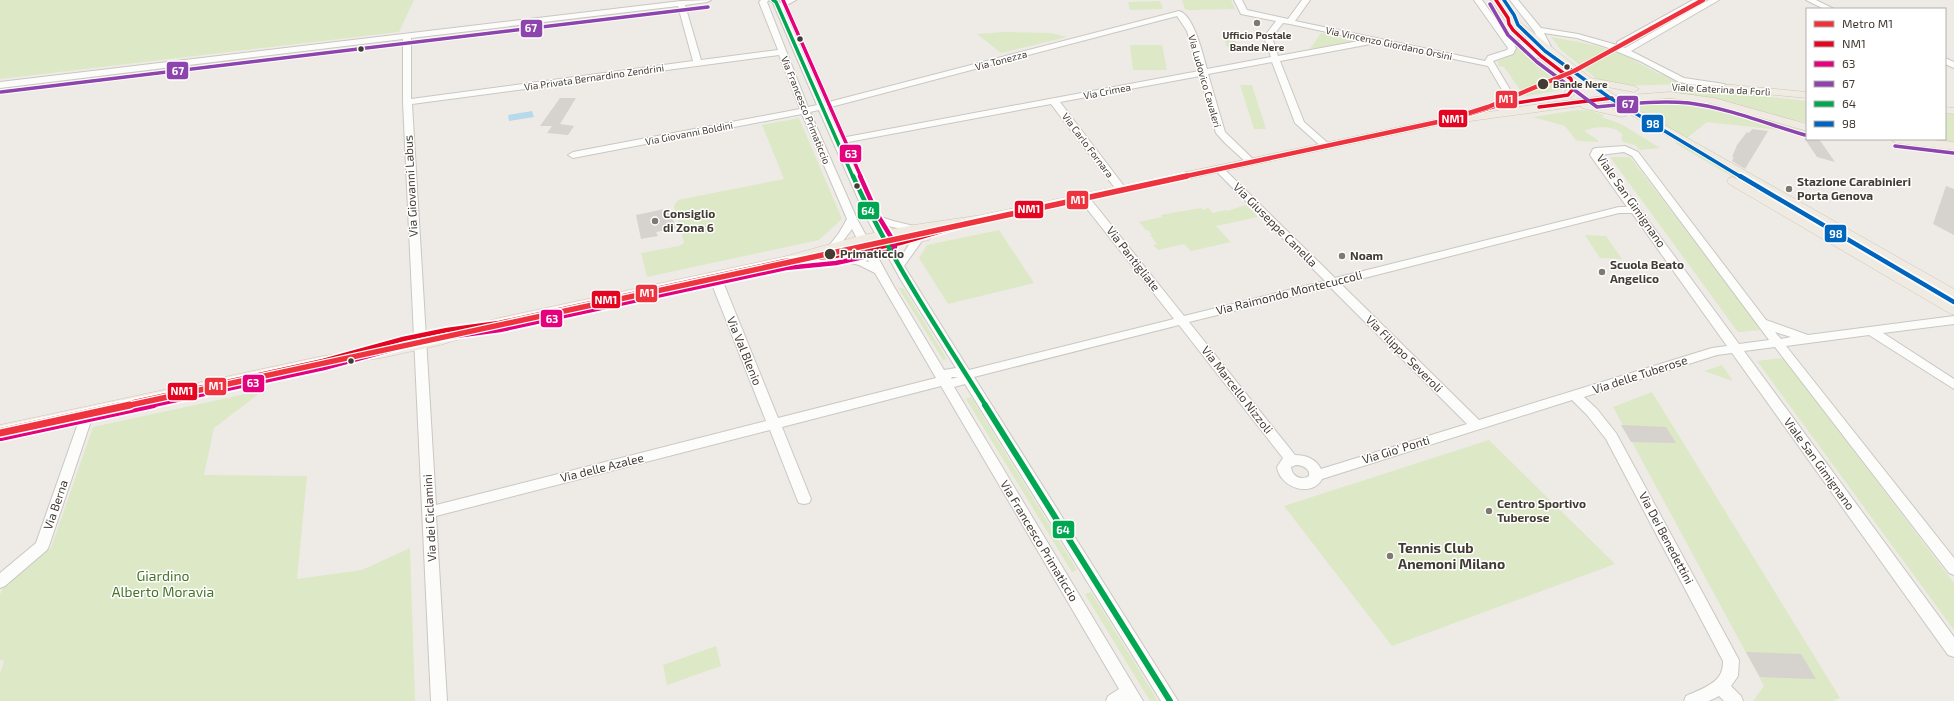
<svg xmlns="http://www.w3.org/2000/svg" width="1954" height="701" viewBox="0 0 1954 701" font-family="'Exo 2',sans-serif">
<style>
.green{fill:#dce8c6}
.water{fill:#b7d9ec}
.building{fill:#d6d2cd}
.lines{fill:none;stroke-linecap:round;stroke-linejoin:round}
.minor-casing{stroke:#cac7c2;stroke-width:2}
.major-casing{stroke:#d0c6b4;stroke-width:1}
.minor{fill:#fcfcfb;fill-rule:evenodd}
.major{fill:#f0ebe2;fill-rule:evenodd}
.bus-1-far2-casing{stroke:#fff;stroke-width:5.5}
.bus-1-far1-casing{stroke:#fff;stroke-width:8}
.bus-1-casing{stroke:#fff;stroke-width:9}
.bus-2-far2-casing{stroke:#fff;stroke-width:5.5}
.bus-2-far1-casing{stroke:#fff;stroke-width:8}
.bus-2-casing{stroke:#fff;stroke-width:9}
.bus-3-casing{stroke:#fff;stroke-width:5.5}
.bus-4-far2-casing{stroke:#fff;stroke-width:5.5}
.bus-4-far1-casing{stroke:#fff;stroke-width:8}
.bus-4-casing{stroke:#fff;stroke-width:9}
.bus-5-far1-casing{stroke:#fff;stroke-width:5.5}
.bus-5-casing{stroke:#fff;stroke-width:8}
.bus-1-far2{stroke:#e40520;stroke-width:3.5}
.bus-1-far1{stroke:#e40520;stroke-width:4.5}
.bus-1{stroke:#e40520;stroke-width:6}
.bus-2-far2{stroke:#e5007d;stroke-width:3.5}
.bus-2-far1{stroke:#e5007d;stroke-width:4.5}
.bus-2{stroke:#e5007d;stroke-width:6}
.bus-3{stroke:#8e44ad;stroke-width:3.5}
.bus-4-far2{stroke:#00a651;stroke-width:3.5}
.bus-4-far1{stroke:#00a651;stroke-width:4.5}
.bus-4{stroke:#00a651;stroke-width:6}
.bus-5-far1{stroke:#0065bd;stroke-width:3.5}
.bus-5{stroke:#0065bd;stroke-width:4.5}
.metro-1-far2-casing{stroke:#fff;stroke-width:6}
.metro-1-far1-casing{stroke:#fff;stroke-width:8}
.metro-1-casing{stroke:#fff;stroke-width:10}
.metro-1-far2{stroke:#ee333e;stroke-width:4.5}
.metro-1-far1{stroke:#ee333e;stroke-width:5.5}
.metro-1{stroke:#ee333e;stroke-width:7}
.poi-dot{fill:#7f7972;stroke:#fff;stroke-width:1.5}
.bus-dot{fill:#433c33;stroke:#fff;stroke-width:1.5}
.labels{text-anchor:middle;stroke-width:3;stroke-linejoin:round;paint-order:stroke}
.far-poi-label{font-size:10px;font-weight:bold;fill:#433c33;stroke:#fff}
.far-street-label{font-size:10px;fill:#433c33;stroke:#fff}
.far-stop-label{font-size:10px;font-weight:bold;fill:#433c33;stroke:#fff;text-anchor:start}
.poi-label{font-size:12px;font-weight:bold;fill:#433c33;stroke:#fff;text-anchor:start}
.street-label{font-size:12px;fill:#433c33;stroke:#fff}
.stop-label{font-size:12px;font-weight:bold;fill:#433c33;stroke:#fff;text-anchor:start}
.near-poi-label{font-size:14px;font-weight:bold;fill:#433c33;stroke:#fff;text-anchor:start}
.near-park-label{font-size:14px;fill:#477328;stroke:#fff}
.line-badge{stroke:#fff;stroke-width:1.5}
.badge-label{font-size:11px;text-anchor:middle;font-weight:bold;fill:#fff}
</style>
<rect width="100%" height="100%" fill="#eeebe6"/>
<path class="green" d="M 0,0 L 414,0 L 399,32 L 0,79 Z
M 1182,0 L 1231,0 L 1235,9 L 1188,10 L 1185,9 Z
M 1160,1 L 1163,9 L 1130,10 L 1128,2 Z
M 1004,32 L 1051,33 L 1067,37 L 1001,53 L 977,34 Z
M 1222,32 L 1233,32 L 1238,48 L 1227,47 Z
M 1321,33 L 1356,41 L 1310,49 Z
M 1551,37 L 1584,43 L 1604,48 L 1628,57 L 1659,74 L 1668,75 L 1687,84 L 1618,86 L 1598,80 L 1561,50 Z
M 1512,43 L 1563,80 L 1566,84 L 1561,90 L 1527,96 L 1523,94 L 1504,67 L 1498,66 L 1498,61 L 1512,55 L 1509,54 Z
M 1130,45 L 1162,45 L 1167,70 L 1133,70 Z
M 1240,85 L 1252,85 L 1266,129 L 1254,129 Z
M 1674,90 L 1725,92 L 1807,101 L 1807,122 L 1785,119 L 1722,100 L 1676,93 Z
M 1665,97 C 1675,98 1686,98 1696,100 C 1734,107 1769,122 1807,131 L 1807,133 L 1707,122 L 1687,138 L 1637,109 L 1634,105 L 1638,100 Z
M 1577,110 L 1591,111 L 1604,115 L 1602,117 L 1621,124 L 1660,148 L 1640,150 L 1635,145 L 1623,142 L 1621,138 L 1623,135 C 1615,125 1595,126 1584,131 L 1598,140 L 1598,142 L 1579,141 L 1576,140 L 1565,126 L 1533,117 Z
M 1945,112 L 1954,113 L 1954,144 L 1913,139 L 1945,139 Z
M 799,118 L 842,219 L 819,240 L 647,277 L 641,253 L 679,246 L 684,243 L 674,206 L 678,200 L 784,179 L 762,125 Z
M 1681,142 L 1840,233 L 1840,235 L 1829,234 L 1675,143 Z
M 1610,157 L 1630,157 L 1762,330 L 1738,332 Z
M 1246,205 L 1258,217 L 1216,226 L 1231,242 L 1191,251 L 1184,244 L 1158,250 L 1153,245 L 1157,244 L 1150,235 L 1152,235 L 1148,230 L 1146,230 L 1139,222 L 1162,217 L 1161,215 L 1201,208 L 1203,210 L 1208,208 L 1213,213 L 1226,210 L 1227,211 Z
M 999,230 L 1034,283 L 948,304 L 919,258 L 927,245 Z
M 1585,235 L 1606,236 L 1622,259 L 1600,258 Z
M 1859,245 L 1954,298 L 1954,306 L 1855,248 L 1855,247 Z
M 898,287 L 904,289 L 947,359 L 943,360 Z
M 1783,358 L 1954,583 L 1954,630 L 1757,361 Z
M 1722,365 L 1733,381 L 1704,371 Z
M 264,390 L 214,428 L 204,475 L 307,476 L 297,579 L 362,570 L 410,548 L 415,701 L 0,701 L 0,673 L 4,661 L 0,660 L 0,595 L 5,581 L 51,548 L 93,427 Z
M 1652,392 L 1840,698 L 1832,701 L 1753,701 L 1764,686 L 1613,407 Z
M 971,397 L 1077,570 L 1072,572 L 966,399 Z
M 1489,440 L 1615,564 L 1392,646 L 1284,506 Z
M 1091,592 L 1158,701 L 1150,701 L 1085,594 Z
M 716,646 L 721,666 L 667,685 L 663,665 Z"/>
<path class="water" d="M 532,111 L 534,117 L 509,121 L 508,115 Z"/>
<path class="building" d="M 560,98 L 576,98 L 560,124 L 574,126 L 568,135 L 547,133 L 552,126 L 540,126 Z
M 1752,129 L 1768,131 L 1745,169 L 1732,161 L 1734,157 L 1732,157 L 1737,145 L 1747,132 L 1749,133 Z
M 1805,139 L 1819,139 L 1835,162 L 1817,157 Z
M 1946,186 L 1954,189 L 1954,235 L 1933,224 Z
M 669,208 L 676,228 L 656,232 L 658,236 L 641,239 L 636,215 Z
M 1621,425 L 1666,427 L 1676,443 L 1631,442 Z
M 1746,652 L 1801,654 L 1816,679 L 1760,677 Z"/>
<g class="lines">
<g class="minor-casing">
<path id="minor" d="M 711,0 L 707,2 L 685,5 L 701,60 L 778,50 L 759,2 L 761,0 L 769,0 L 767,2 L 808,107 L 817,105 L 773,3 L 769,0 L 778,0 L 780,3 L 786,0 L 796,0 L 785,6 L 784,10 L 825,103 L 1179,11 C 1194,15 1203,55 1207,69 L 1271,57 L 1264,37 L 1276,21 L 1241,14 L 1234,0 L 1242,0 L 1247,10 L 1288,19 L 1302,0 L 1310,0 L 1295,21 L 1485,61 L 1488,56 L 1507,50 L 1508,48 L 1474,0 L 1482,0 L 1507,35 L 1545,56 L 1541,58 L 1538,58 L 1514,45 L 1516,48 L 1513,54 L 1493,61 L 1518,103 L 1517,105 L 1511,105 L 1488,66 L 1376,43 L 1280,61 L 1304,122 L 1329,144 L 1331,146 L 1326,149 L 1323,148 L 1295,123 L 1272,62 L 1208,74 L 1225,132 L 1254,160 L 1256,162 L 1251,165 L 1248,164 L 1225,143 L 1216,133 L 1200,76 L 1060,102 L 1127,190 L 1122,193 L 1118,192 L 1051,104 L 843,143 L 875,215 L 893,221 L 918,227 L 919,229 L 914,232 L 880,224 L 900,258 L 915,236 L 919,235 L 924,238 L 904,266 L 969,370 L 1174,319 L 1080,200 L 1079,198 L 1080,196 L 1088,196 L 1184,316 L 1325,281 L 1216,171 L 1214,169 L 1216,167 L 1222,167 L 1335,278 L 1619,207 L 1627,207 L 1590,155 L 1593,149 L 1596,148 L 1625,146 L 1638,152 L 1766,320 L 1808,335 L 1954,316 L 1954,324 L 1883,333 L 1954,379 L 1954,389 L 1869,335 L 1786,346 L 1954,558 L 1954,575 L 1949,573 L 1775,347 L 1744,351 L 1954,637 L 1954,657 L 1948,655 L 1732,353 L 1717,355 L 1584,397 L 1597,409 L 1616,433 L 1739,660 L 1738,676 L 1731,686 L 1741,696 L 1743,701 L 1724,701 L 1719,696 L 1709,701 L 1684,701 L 1686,696 C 1703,688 1724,683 1723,661 L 1606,439 L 1587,415 L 1572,400 L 1322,479 C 1312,498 1280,488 1277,467 L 1283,458 L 1179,325 L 974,377 L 1178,701 L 1161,701 L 965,384 L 954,387 L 1143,701 L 1106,701 L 1108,696 L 1119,689 L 941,386 L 782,427 L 811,499 L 809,503 L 804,504 L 799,503 L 797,499 L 770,430 L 436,516 L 447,701 L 431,701 L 403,102 L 403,39 L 0,88 L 0,82 L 681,1 ZM 678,6 L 693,61 L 411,99 L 411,38 ZM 1177,16 L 1187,31 L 1199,71 L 841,138 L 827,108 ZM 1283,23 L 1290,24 L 1364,40 L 1278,56 L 1272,37 ZM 779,55 L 800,109 L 573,152 L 568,155 L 573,158 L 802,114 L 847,219 L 839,233 L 828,247 L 833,250 L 837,249 L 852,229 L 869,262 L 835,253 L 830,256 L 831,258 L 859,265 L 875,273 L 936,378 L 778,418 L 721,277 L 715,274 L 709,277 L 766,421 L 436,505 L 412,104 ZM 819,110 L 866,217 L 901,280 L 956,368 L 944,370 L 893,285 L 857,219 L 810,112 ZM 1624,152 L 1632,156 L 1769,340 L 1739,344 L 1600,155 ZM 1619,213 L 1632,213 L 1727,346 L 1712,348 L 1479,420 L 1341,284 ZM 1330,287 L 1467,424 L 1321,469 C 1316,459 1306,455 1295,455 L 1189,322 ZM 1775,332 L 1791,337 L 1781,339 ZM 952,377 L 958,377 L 951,379 ZM 1296,465 C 1302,465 1306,467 1309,472 L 1309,476 C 1300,481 1292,476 1291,467 Z
M 1510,0 L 1518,0 L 1541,28 L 1578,34 L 1617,45 L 1617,42 L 1693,0 L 1701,1 L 1623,46 L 1619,46 L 1625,48 L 1709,0 L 1719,0 L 1631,51 L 1684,78 L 1724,84 L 1728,87 L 1724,90 L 1679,82 L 1640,61 L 1606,47 L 1577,38 L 1544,33 L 1551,47 L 1550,49 L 1544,49 L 1534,31 Z
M 1806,0 L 1816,0 L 1834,9 L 1824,9 Z
M 1945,58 L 1954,62 L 1954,68 L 1945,64 Z
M 88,407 L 93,409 L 94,412 L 49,546 L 47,550 L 5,586 L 0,588 L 0,573 L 36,543 L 82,412 L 83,409 Z"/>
</g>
<g class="major-casing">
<path id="major" d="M 1491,0 L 1501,0 L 1512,16 L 1591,78 L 1634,86 L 1639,89 L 1634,92 L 1602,86 L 1616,96 L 1670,92 L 1714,98 L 1807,124 L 1807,131 L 1713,104 L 1670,98 L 1624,102 L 1954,289 L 1954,299 L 1626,112 L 1628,114 L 1626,116 L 1622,117 L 1582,108 L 1581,106 L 1470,121 L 1457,121 L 982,223 L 914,233 L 865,243 L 785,265 L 501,327 L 440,345 L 381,358 L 323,366 L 0,437 L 0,425 L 323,356 L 381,348 L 439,335 L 499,318 L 783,257 L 863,235 L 914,225 L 982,215 L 1457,115 L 1470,115 L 1525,106 L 1603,96 L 1539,47 L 1569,74 L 1568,76 L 1560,76 L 1520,42 L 1519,40 L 1520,38 L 1527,38 L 1505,20 ZM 1611,102 L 1625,111 L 1593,104 Z
M 1571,76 L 1576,79 L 1578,89 L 1572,97 L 1568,98 L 1563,95 L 1567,89 L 1566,79 Z
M 1681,84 L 1733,85 L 1807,92 L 1807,98 L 1733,91 L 1677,89 L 1676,87 Z
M 1945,107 L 1954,108 L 1954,114 L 1945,113 Z
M 1890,139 L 1925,139 L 1954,142 L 1954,150 L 1896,143 Z
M 1733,177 L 1954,304 L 1954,315 L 1949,313 L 1729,184 L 1727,181 L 1729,178 Z
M 924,233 L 929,234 L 931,237 L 929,240 L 842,259 L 837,258 L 835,255 L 837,252 L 842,251 Z"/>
</g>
<use href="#minor" class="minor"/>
<use href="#major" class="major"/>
<g class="bus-1-far2-casing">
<path id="bus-1-far2" d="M 1539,107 L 1612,98
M 1179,177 L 1457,118 L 1496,106 L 1568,95 L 1573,89 L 1571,79 L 1541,56 L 1513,30 L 1509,24 L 1508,18 L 1496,0"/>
</g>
<g class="bus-1-far1-casing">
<path id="bus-1-far1" d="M 116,406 L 323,361 L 403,339 L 447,330 L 499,323 L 785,261 L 835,256 L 900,243 L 979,220 L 1184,176"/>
</g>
<g class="bus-1-casing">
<path id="bus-1" d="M 0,431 L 121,405"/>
</g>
<g class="bus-2-far2-casing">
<path id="bus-2-far2" d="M 783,0 L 861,177"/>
</g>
<g class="bus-2-far1-casing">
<path id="bus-2-far1" d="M 149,406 L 324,368 L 405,346 L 448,337 L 500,330 L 786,268 L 836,263 L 891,251 L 895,247 L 894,242 L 877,214 L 860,176"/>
</g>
<g class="bus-2-casing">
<path id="bus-2" d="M 1,438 L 154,405"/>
</g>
<g class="bus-3-casing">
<path id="bus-3" d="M 1490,4 L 1508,35 L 1537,62 L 1597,107 C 1627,104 1659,100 1689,103 C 1728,108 1767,124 1805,135
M 1,92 L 708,7
M 1895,146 L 1953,153"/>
</g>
<g class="bus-4-far2-casing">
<path id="bus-4-far2" d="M 773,0 L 776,2 L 853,177"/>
</g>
<g class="bus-4-far1-casing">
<path id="bus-4-far1" d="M 853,176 C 889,257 939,331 986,406"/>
</g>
<g class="bus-4-casing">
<path id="bus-4" d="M 985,405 L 1170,701"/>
</g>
<g class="bus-5-far1-casing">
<path id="bus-5-far1" d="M 1504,0 L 1514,15 L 1518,25 L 1545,51 L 1610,98 L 1741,177"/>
</g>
<g class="bus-5-casing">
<path id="bus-5" d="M 1740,176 L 1954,302"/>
</g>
<use href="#bus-1-far2" class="bus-1-far2"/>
<use href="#bus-1-far1" class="bus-1-far1"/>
<use href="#bus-1" class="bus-1"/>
<use href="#bus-2-far2" class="bus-2-far2"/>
<use href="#bus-2-far1" class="bus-2-far1"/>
<use href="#bus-2" class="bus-2"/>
<use href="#bus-3" class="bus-3"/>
<use href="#bus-4-far2" class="bus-4-far2"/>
<use href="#bus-4-far1" class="bus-4-far1"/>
<use href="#bus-4" class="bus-4"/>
<use href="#bus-5-far1" class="bus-5-far1"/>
<use href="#bus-5" class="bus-5"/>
<g class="metro-1-far2-casing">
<path id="metro-1-far2" d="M 1182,177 L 1447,120 L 1488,107 L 1574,71 L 1703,0"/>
</g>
<g class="metro-1-far1-casing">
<path id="metro-1-far1" d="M 126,406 L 1187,176"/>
</g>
<g class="metro-1-casing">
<path id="metro-1" d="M 0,433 L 130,405"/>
</g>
<use href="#metro-1-far2" class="metro-1-far2"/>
<use href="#metro-1-far1" class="metro-1-far1"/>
<use href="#metro-1" class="metro-1"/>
</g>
<g class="poi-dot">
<circle cx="1257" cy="23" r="4"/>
<circle cx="1789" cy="189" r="4"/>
<circle cx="655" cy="221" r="4"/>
<circle cx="1342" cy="256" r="4"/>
<circle cx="1602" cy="272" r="4"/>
<circle cx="1489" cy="511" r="4"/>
<circle cx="1390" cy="556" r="4"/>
</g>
<g class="bus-dot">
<circle cx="800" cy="39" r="3.5"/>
<circle cx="361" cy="49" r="3.5"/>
<circle cx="1567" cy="67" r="3.5"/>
<circle cx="1543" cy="84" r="6"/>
<circle cx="857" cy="186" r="3.5"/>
<circle cx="830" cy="254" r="6"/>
<circle cx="351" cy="361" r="3.5"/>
</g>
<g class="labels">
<g class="far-poi-label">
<text x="1257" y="39">Ufficio Postale<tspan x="1257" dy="12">Bande Nere</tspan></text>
</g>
<g class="far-street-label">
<text transform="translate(1389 43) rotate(12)" y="4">Via Vincenzo Giordano Orsini</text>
<text transform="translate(1001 60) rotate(-15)" y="4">Via Tonezza</text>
<text transform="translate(594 77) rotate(-8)" y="4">Via Privata Bernardino Zendrini</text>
<text transform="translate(1205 81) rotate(74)" y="4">Via Ludovico Cavaleri</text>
<text transform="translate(1721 89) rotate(3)" y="4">Viale Caterina da Forlì</text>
<text transform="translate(1107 91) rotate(-11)" y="4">Via Crimea</text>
<text transform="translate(806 110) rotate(68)" y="4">Via Francesco Primaticcio</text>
<text transform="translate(689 133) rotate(-11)" y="4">Via Giovanni Boldini</text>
<text transform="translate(1088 145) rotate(53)" y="4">Via Carlo Fornara</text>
</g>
<g class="far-stop-label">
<text x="1553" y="88">Bande Nere</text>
</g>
<g class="poi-label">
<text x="1797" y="186">Stazione Carabinieri<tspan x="1797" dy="14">Porta Genova</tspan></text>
<text x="663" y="218">Consiglio<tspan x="663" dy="14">di Zona 6</tspan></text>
<text x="1350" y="260">Noam</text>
<text x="1610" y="269">Scuola Beato<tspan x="1610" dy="14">Angelico</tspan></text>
<text x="1497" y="508">Centro Sportivo<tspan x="1497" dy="14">Tuberose</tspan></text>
</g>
<g class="street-label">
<text transform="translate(411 186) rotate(-93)" y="4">Via Giovanni Labus</text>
<text transform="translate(1631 201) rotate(55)" y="4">Viale San Gimignano</text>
<text transform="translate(1275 225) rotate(45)" y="4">Via Giuseppe Canella</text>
<text transform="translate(1133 259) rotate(52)" y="4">Via Pantigliate</text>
<text transform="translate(1289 293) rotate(-14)" y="4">Via Raimondo Montecuccoli</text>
<text transform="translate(744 351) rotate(68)" y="4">Via Val Blenio</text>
<text transform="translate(1404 354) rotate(45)" y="4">Via Filippo Severoli</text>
<text transform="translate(1640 375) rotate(-18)" y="4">Via delle Tuberose</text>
<text transform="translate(1237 390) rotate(52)" y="4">Via Marcello Nizzoli</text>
<text transform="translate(1396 450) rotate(-17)" y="4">Via Gio' Ponti</text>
<text transform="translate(1819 464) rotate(54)" y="4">Viale San Gimignano</text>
<text transform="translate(602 468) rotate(-14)" y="4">Via delle Azalee</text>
<text transform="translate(56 505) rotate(-71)" y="4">Via Berna</text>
<text transform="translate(430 518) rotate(-93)" y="4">Via dei Ciclamini</text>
<text transform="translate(1666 538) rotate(62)" y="4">Via Dei Benedettini</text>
<text transform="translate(1039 541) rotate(59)" y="4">Via Francesco Primaticcio</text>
</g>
<g class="stop-label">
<text x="840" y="258">Primaticcio</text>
</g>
<g class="near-poi-label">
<text x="1398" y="553">Tennis Club<tspan x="1398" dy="16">Anemoni Milano</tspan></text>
</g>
<g class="near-park-label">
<text x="163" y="581">Giardino<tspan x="163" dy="16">Alberto Moravia</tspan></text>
</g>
</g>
<g class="line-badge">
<rect x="520" y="19" width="23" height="19" rx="4" fill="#8e44ad"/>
<rect x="166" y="61" width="23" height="19" rx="4" fill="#8e44ad"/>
<rect x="1495" y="90" width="23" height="19" rx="4" fill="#ee333e"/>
<rect x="1616" y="95" width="23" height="19" rx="4" fill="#8e44ad"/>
<rect x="1438" y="109" width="30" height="19" rx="4" fill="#e40520"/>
<rect x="1641" y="114" width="23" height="19" rx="4" fill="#0065bd"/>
<rect x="839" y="144" width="23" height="19" rx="4" fill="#e5007d"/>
<rect x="1066" y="190" width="23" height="20" rx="4" fill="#ee333e"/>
<rect x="1014" y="200" width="30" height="19" rx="4" fill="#e40520"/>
<rect x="857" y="201" width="23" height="19" rx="4" fill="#00a651"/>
<rect x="1824" y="224" width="23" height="19" rx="4" fill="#0065bd"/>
<rect x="635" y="284" width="23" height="19" rx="4" fill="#ee333e"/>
<rect x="591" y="290" width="30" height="19" rx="4" fill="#e40520"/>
<rect x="540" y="309" width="23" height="19" rx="4" fill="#e5007d"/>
<rect x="242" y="374" width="23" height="19" rx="4" fill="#e5007d"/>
<rect x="204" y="377" width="23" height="19" rx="4" fill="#ee333e"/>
<rect x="167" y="382" width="31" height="19" rx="4" fill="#e40520"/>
<rect x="1052" y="520" width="23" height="19" rx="4" fill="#00a651"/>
</g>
<g class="badge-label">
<text x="531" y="32">67</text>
<text x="178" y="75">67</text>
<text x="1506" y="103">M1</text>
<text x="1628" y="108">67</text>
<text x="1453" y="123">NM1</text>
<text x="1653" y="128">98</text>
<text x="851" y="158">63</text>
<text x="1078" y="204">M1</text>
<text x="1029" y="213">NM1</text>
<text x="868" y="215">64</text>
<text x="1836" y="238">98</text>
<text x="647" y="297">M1</text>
<text x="606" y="304">NM1</text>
<text x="552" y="323">63</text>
<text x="253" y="387">63</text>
<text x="216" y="390">M1</text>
<text x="182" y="395">NM1</text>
<text x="1063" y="534">64</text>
</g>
<rect x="1806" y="8" width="140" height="132" fill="#ffffff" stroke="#b4b1ad"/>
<rect x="1814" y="21" width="20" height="6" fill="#ee333e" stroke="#b4b1ad"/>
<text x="1842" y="28" font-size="12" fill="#433c33">Metro M1</text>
<rect x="1814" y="41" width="20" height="6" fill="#e40520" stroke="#b4b1ad"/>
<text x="1842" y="48" font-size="12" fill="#433c33">NM1</text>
<rect x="1814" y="61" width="20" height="6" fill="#e5007d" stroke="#b4b1ad"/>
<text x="1842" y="68" font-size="12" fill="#433c33">63</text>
<rect x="1814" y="81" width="20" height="6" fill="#8e44ad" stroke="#b4b1ad"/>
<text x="1842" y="88" font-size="12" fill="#433c33">67</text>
<rect x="1814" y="101" width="20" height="6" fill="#00a651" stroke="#b4b1ad"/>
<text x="1842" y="108" font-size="12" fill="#433c33">64</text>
<rect x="1814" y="121" width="20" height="6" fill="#0065bd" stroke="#b4b1ad"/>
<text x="1842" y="128" font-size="12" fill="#433c33">98</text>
</svg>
